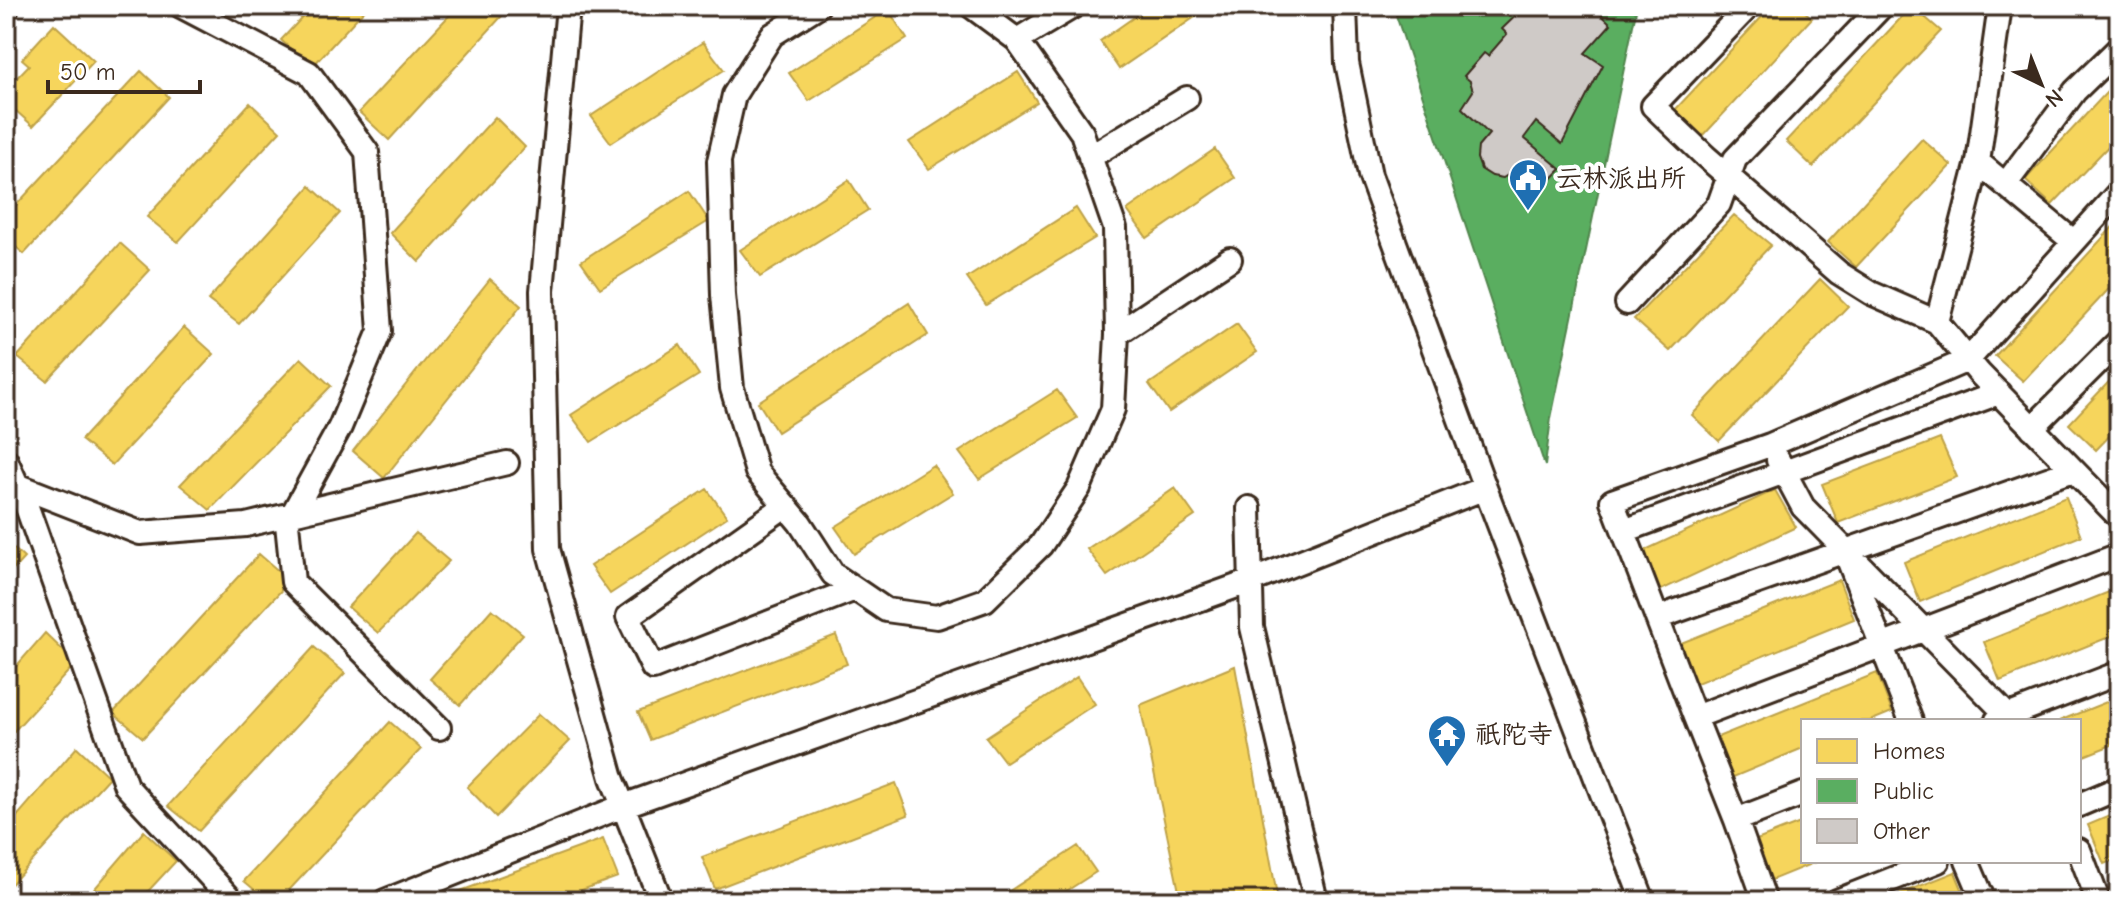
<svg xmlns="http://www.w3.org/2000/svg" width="2125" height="907" viewBox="0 0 2125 907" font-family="'Comic Neue','LXGW WenKai TC',sans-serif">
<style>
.homes{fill:#f6d55c;stroke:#bea249;stroke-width:2}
.public{fill:#5aae61;stroke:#51864d;stroke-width:2}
.building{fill:#cfcac7;stroke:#3b2a1e;stroke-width:2}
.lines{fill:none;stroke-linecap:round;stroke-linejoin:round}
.minor-casing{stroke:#3b2a1e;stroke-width:28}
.minor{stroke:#fff;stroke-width:22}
.labels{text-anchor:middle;stroke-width:8;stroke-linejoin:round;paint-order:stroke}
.poi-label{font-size:26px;fill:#3b2a1e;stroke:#fff;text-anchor:start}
</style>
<rect width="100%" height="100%" fill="#fff"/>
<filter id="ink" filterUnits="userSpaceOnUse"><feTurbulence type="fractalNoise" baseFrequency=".0125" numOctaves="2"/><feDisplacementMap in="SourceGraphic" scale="16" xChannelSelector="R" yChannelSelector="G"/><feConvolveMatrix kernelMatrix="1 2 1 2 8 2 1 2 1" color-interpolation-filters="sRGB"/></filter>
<g filter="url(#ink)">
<path class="homes" d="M 313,6 L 368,6 L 311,68 L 281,40 Z
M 458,6 L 511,6 L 389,140 L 359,112 Z
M 1150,6 L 1206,6 L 1208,8 L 1119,69 L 1100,41 Z
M 1772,6 L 1799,6 L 1812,18 L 1702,137 L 1674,111 Z
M 1912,6 L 1941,31 L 1813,167 L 1786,141 Z
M 888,9 L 907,39 L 809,101 L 789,73 Z
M 54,24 L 94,61 L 33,126 L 6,102 L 6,89 L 29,65 L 22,59 Z
M 703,42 L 724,70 L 611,143 L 591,116 Z
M 141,71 L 169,97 L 24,254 L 6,238 L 6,216 Z
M 1018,72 L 1037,102 L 929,169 L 909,142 Z
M 2119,79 L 2119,135 L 2052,205 L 2025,180 Z
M 250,103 L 280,131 L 178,242 L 147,217 Z
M 495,117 L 525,147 L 419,262 L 390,233 Z
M 1922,139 L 1951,165 L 1856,267 L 1828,242 Z
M 1215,149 L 1235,178 L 1147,238 L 1127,210 Z
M 849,180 L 868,210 L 760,277 L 740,250 Z
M 310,186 L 340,213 L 239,324 L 208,300 Z
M 689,191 L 709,221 L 600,288 L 581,261 Z
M 1076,208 L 1095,238 L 986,305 L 967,278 Z
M 1734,215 L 1771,245 L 1670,351 L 1634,319 Z
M 2119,220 L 2119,278 L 2023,381 L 1995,356 Z
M 120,243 L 150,270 L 47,381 L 17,357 Z
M 490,279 L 521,306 L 384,478 L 353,451 Z
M 1820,279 L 1848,306 L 1719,441 L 1692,415 Z
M 909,303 L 928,335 L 777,432 L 758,402 Z
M 1237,324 L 1257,352 L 1169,412 L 1149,384 Z
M 184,327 L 214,354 L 112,465 L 81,440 Z
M 680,345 L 699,375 L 591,442 L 571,415 Z
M 301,358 L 331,386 L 210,510 L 180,485 Z
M 2119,371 L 2119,426 L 2096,450 L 2069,424 Z
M 1057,390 L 1077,418 L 979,479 L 959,452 Z
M 1940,439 L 1957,477 L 1838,523 L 1822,484 Z
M 933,465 L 953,493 L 854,554 L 835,527 Z
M 1175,488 L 1195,516 L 1107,576 L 1087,549 Z
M 707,489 L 727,517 L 610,594 L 590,566 Z
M 1775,490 L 1796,527 L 1657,592 L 1641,552 Z
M 2066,497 L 2081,536 L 1920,602 L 1904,562 Z
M 416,533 L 449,561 L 378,633 L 348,607 Z
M 6,541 L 24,558 L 6,578 Z
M 259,554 L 290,581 L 143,738 L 113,713 Z
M 1839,580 L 1854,619 L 1692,685 L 1676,645 Z
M 2119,588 L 2119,633 L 2000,681 L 1984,642 Z
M 492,609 L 523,634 L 460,705 L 430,679 Z
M 45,633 L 76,663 L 6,740 L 6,678 Z
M 836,635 L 847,664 L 650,740 L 638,712 Z
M 314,647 L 345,673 L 199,831 L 168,806 Z
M 1235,666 L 1278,901 L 1181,901 L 1140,705 Z
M 1877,673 L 1892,712 L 1870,721 L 1803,721 L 1803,748 L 1731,778 L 1715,738 Z
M 1077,677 L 1095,704 L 1005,762 L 986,737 Z
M 2119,697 L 2119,742 L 2079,758 L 2079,721 L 2059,721 Z
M 539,714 L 570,741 L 496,817 L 467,787 Z
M 390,722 L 421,749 L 279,901 L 268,901 L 244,881 Z
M 77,747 L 109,777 L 6,890 L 6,829 Z
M 896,783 L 908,815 L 715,889 L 702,857 Z
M 2119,812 L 2119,858 L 2104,864 L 2088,825 Z
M 1803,822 L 1803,861 L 1818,861 L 1769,881 L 1754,841 Z
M 144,831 L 176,861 L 139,901 L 84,901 Z
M 603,839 L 618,877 L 551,901 L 433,901 Z
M 1078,846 L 1096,872 L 1051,901 L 994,901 Z
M 1955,872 L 1967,901 L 1882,901 Z"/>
<path class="public" d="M 1393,6 L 1637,6 L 1551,418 L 1545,466 Z"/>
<path class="building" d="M 1550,6 L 1592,6 L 1611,24 L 1585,53 L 1603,65 L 1562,144 L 1536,122 L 1524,138 L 1561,169 L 1538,193 L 1514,171 L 1503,178 L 1492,176 L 1481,169 L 1477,158 L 1478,147 L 1489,134 L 1462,108 L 1473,91 L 1470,81 L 1464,76 L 1484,53 L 1488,56 L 1507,34 L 1502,29 L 1525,7 L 1542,13 Z"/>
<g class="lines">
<g class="minor-casing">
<path id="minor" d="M 181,6 L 309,73 L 367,152 L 380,331 L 340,427 L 287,524 L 293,582 L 439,728
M 568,6 L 542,291 L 548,549 L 612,778 L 661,901
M 818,6 L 772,35 L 734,95 L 719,161 L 723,295 L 732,388 L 757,472 L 800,523 L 833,574 L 886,610 L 937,617 L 985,600 L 1041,545 L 1079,488 L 1113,409 L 1117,334 L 1115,228 L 1082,133 L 1017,40 L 1074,6
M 971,6 L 1017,40
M 1345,6 L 1347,63 L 1370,175 L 1485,488 L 1643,901
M 1749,6 L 1653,106 L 1705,156 L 1839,273 L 1871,293 L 1937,322
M 2000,6 L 1978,162 L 1937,322 L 1979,373 L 2119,517
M 6,9 L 7,6
M 1090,157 L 1187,98
M 1978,162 L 2074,242 L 2119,192
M 2005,185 L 2075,91 L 2119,48
M 1627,303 L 1719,204 L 1735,159 L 1882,6
M 1117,334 L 1230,259
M 2032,428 L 2119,341
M 6,460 L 28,510 L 126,786 L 229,897
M 1778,460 L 1803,507 L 2013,721
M 17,485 L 140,533 L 246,525 L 507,463
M 785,506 L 628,617 L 653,668 L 855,589
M 1249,508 L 1252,627 L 1316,901
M 1624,531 L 1999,393
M 1848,559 L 1911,721
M 1657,618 L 2073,470
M 1695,717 L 1612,501 L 1770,445 L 1968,360 L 2074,242
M 1997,720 L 2119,673
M 2079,805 L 2119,788
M 1736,820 L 1695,717 L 2119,555
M 2079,850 L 2098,900
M 1967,861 L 1984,901
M 385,901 L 623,806 L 1251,581 L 1485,488
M 1765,901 L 1736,820 L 1803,794
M 1837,901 L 1938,861"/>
</g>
<use href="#minor" class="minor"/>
</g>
</g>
<defs>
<g id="civic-pin" transform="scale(2)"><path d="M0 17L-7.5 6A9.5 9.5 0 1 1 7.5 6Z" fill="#1f6fb2" stroke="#fff"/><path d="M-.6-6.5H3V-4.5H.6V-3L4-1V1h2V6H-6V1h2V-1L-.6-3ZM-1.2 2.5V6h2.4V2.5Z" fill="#fff"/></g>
<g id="temple-pin" transform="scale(2)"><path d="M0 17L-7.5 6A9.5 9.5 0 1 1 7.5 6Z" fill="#1f6fb2" stroke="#fff"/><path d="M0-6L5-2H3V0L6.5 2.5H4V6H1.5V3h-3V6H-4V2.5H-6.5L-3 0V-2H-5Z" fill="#fff"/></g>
</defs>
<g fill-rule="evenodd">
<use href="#civic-pin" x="1528" y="178"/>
<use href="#temple-pin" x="1447" y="734"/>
</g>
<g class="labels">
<g class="poi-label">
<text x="1556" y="187">云林派出所</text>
<text x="1475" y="743">祇陀寺</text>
</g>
</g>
<rect width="2125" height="907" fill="none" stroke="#fff" stroke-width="32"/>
<rect x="16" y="16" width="2093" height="875" fill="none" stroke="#3b2a1e" stroke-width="3" filter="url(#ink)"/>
<rect x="1801" y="719" width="280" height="144" fill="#ffffff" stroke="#b1aaa5" stroke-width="2"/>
<rect x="1817" y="739" width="40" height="24" fill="#f6d55c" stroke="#b1aaa5" stroke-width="2"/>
<text x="1873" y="759" font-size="24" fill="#3b2a1e">Homes</text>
<rect x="1817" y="779" width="40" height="24" fill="#5aae61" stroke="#b1aaa5" stroke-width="2"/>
<text x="1873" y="799" font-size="24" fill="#3b2a1e">Public</text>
<rect x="1817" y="819" width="40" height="24" fill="#cfcac7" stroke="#b1aaa5" stroke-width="2"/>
<text x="1873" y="839" font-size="24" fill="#3b2a1e">Other</text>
<g transform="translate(2041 84) rotate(137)" stroke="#ffffff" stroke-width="6" paint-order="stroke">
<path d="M0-6L14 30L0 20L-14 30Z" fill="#3b2a1e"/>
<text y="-12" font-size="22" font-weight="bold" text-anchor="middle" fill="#3b2a1e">N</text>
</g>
<path d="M48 80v12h152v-12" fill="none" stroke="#3b2a1e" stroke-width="4"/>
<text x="60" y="80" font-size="24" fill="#3b2a1e" stroke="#ffffff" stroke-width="6" paint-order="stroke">50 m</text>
</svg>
